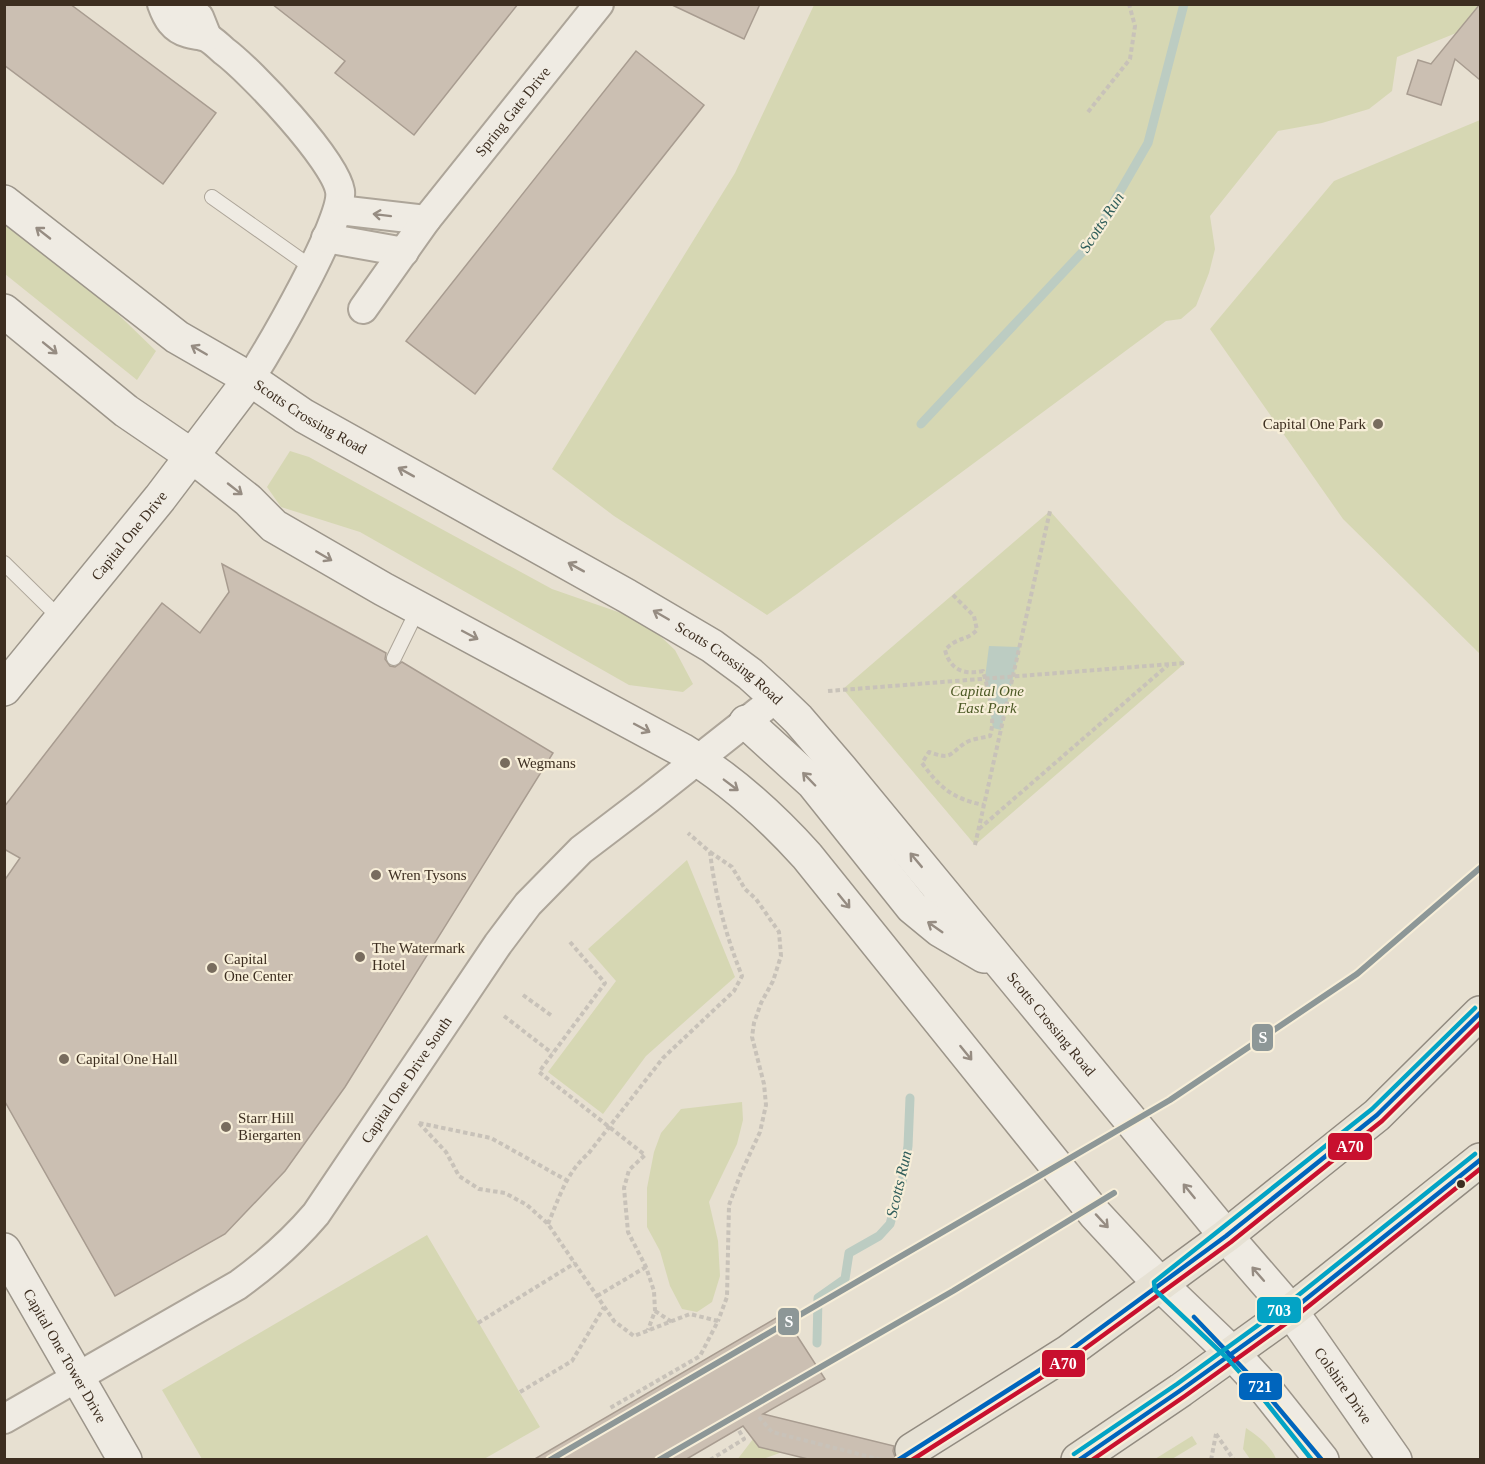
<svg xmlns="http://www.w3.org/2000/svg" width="1485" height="1464" viewBox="0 0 1485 1464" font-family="Georgia,serif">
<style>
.green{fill:#d6d7b3}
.water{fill:#bcccc2}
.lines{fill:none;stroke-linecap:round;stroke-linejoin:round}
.stream{stroke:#bcccc2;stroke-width:9}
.building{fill:#cbbfb2;stroke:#a89c90;stroke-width:1.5}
.lane-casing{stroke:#ada599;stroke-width:16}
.street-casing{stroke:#ada599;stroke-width:32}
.secondary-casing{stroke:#9c958a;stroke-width:36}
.primary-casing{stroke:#928b80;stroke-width:36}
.path{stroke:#c8c2b9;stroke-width:4;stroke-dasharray:4.5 3;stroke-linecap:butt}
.lane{stroke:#efebe3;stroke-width:14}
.street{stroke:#efebe3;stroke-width:28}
.secondary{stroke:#efebe3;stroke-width:33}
.primary{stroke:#e6e1d4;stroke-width:33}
.bus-1-casing{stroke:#f7eed8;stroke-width:9}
.bus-2-casing{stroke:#f7eed8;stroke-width:9}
.bus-3-casing{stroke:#f7eed8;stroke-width:9}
.bus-1{stroke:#0065bd;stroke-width:4.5}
.bus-2{stroke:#c8102e;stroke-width:4.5}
.bus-3{stroke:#03a3c5;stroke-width:4.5}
.metro-1-casing{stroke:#f7eed8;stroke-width:10}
.metro-1{stroke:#8d9797;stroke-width:6}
.oneway{stroke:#968c82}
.poi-dot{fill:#786c5e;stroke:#f7eed8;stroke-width:2}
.bus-dot{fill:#3d2e20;stroke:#f7eed8;stroke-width:2}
.labels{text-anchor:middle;stroke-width:4.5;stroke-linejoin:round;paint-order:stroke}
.street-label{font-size:15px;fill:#3d2e20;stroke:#f7eed8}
.poi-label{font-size:15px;fill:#3d2e20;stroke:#f7eed8;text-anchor:start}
.park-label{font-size:15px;font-style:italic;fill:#4d5a26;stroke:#f7eed8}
.water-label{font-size:16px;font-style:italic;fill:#2f5d5a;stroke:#f7eed8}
.line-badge{stroke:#f7eed8;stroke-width:2}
.badge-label{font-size:16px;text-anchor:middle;font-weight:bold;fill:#fff}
</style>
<rect width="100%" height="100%" fill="#e7e0d1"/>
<path class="green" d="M 814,5 L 1480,5 L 1480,29 L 1471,27 L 1397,57 L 1392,91 L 1369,109 L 1322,123 L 1278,131 L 1210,216 L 1215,249 L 1209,273 L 1196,306 L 1181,319 L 1166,321 L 797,594 L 767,615 L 614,516 L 552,469 L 735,173 Z
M 1480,120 L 1480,654 L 1343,519 L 1210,329 L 1334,181 Z
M 4,223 L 94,291 L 156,351 L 137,380 L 5,274 Z
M 290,451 L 309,457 L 552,589 L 644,621 L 675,650 L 693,684 L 683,692 L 629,685 L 360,532 L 281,507 L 267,487 Z
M 1050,511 L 1185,663 L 975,845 L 843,689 Z
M 687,860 L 735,977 L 646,1056 L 603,1114 L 548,1072 L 616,981 L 588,949 Z
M 742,1102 L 743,1120 L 737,1144 L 709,1202 L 718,1241 L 720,1276 L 712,1302 L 697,1312 L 682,1309 L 670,1286 L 660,1251 L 647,1227 L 647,1188 L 654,1152 L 661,1133 L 681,1109 Z
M 427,1235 L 540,1427 L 484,1459 L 202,1459 L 162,1390 Z
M 1246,1428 C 1258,1436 1271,1446 1276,1459 L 1250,1459 L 1243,1449 Z
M 1192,1436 L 1197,1444 L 1172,1459 L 1155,1459 Z
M 753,1439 L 788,1450 L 763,1459 L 737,1460 Z"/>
<path class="water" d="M 989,646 L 1020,647 L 1001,730 L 993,728 L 985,678 Z"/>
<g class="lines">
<path class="stream" d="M 921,424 L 1089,245 L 1148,143 L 1184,4
M 817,1343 L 818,1298 L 845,1279 L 849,1253 L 879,1236 L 890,1224 L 902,1183 L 908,1146 L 910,1098"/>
</g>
<path class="building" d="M 4,4 L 70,4 L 216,113 L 163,184 L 4,65 Z
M 272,4 L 518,4 L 414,135 L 335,73 L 345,61 Z
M 670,4 L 760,4 L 744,39 Z
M 1480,4 L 1480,80 L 1455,59 L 1441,105 L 1407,94 L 1418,60 L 1431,64 Z
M 636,51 L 704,105 L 475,394 L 406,341 Z
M 222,564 L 386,653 L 385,659 L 390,666 L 395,667 L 402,662 L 553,753 L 345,1087 L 285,1171 L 225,1234 L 115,1296 L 4,1100 L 4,881 L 20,858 L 4,849 L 4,807 L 162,603 L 200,633 L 229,592 Z
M 783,1314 L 825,1379 L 763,1414 L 894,1446 L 893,1451 L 896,1460 L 812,1460 L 759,1447 L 743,1426 L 685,1460 L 533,1460 Z"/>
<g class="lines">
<g class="lane-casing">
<path id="lane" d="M 212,197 L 311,267
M 4,563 L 62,620
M 394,658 L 418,609"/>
</g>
<g class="street-casing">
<g id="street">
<path d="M 162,4 C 167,18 173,29 188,33 C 194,35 201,35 206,37 C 213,40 219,47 224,51 C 251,71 335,160 340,191 C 345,220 269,349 250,379"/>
<path d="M 179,4 L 199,17 L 207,37"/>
<path d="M 339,210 L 426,220"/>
<path d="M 326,238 L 404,252"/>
<path id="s1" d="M 363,309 L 426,220 L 599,4"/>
<path id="s2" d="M 4,1419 L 238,1285 C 267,1264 293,1241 316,1214 L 498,944 L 528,904 L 581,850 L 648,799 L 776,698"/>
</g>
</g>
<g class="secondary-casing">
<g id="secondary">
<path id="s3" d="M 4,202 L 177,337 L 250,379 L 304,416 L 627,596 L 712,646 L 750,674 L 771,693 L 798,719 L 841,769 L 1226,1236 L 1291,1311 L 1395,1460"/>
<path d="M 4,311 L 126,411 L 192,456 L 248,500 L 274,526 L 383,589 L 682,750 C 729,778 770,815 807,856 L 1095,1214 L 1161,1285 L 1232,1353 L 1267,1391 L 1322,1460"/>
<path id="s4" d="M 4,689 L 160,498 L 250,379"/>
<path d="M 746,722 L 813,783 L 912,907 L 940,930 L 984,956"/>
<path id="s5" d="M 4,1250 L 125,1460"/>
</g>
</g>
<g class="primary-casing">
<path id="primary" d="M 912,1450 L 1068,1352 L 1226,1236 L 1377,1115 L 1480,1013
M 1078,1460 L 1181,1390 L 1291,1311 L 1480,1160"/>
</g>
<path class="path" d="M 1088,112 L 1130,59 L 1135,26 L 1129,4
M 953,595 L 974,616 L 977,630 C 965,642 958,636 945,650 C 950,670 964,675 983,671 C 988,689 996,719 990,736 C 982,738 971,739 965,743 C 948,755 952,760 929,752 L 922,763 C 940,788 953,799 984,805
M 828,691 L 1185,663
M 979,829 L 1168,665
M 975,845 L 1050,511
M 710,852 L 732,867 L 745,889 L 756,899 L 779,932 L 781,956 L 773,981 L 761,1003 L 754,1023 L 752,1037 L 764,1084 L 766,1105 L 760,1132 L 741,1173 L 729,1205 L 727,1297 L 718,1321
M 570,942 L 605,983 L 539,1072 L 645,1155 L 629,1170 L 624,1188 L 628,1232 L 646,1267 L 654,1291 L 655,1311 L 648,1330
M 523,995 L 552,1016
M 504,1016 L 552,1053
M 419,1123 L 446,1152 L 459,1176 L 479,1189 L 505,1193 L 527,1205 L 548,1224 L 614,1321 L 634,1336 L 690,1314 L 718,1321 L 700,1356 L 610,1408
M 419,1123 L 491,1138 L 566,1180
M 548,1224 C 559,1198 566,1173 588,1154 L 663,1058 L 734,991 L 742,976 C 726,936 715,895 710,852 L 688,833
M 597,1296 L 646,1267
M 655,1311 L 672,1322
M 478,1323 L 575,1263
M 520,1392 L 572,1361 L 604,1307
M 759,1417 L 772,1432 L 882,1460
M 1216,1434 L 1234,1460
M 710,1460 L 744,1439 L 738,1429
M 1211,1460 L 1216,1434"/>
<use href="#lane" class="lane"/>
<use href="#street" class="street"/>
<use href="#secondary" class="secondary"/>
<use href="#primary" class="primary"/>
<g class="bus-1-casing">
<path id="bus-1" d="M 1194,1317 L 1260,1386 L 1322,1460
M 898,1460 L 1068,1352 L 1226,1236 L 1377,1115 L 1480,1013
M 1079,1460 L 1181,1390 L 1291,1311 L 1480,1160"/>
</g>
<g class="bus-2-casing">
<path id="bus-2" d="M 912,1460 L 1072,1358 L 1231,1242 L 1382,1121 L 1480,1023
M 1092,1460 L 1185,1396 L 1295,1317 L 1480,1169"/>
</g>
<g class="bus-3-casing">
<path id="bus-3" d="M 1074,1454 L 1177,1384 L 1286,1305 L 1475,1154
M 1312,1460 L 1261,1396 L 1227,1358 L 1155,1290 L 1154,1282 L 1372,1109 L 1475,1008"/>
</g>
<use href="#bus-1" class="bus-1"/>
<use href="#bus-2" class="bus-2"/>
<use href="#bus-3" class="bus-3"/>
<g class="metro-1-casing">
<path id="metro-1" d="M 550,1460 L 1170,1100 L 1357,974 L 1480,868
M 659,1460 L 953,1291 L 1114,1193"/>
</g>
<use href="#metro-1" class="metro-1"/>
</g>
<defs><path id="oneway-shaft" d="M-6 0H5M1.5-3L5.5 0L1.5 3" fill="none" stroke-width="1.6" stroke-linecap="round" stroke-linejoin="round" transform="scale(1.5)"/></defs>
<g class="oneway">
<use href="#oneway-shaft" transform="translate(382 215) rotate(-173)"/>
<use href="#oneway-shaft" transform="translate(43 233) rotate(-142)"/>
<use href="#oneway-shaft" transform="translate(50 348) rotate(39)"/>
<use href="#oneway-shaft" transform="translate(199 350) rotate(-150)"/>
<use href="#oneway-shaft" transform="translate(406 472) rotate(-151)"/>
<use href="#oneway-shaft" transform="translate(235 489) rotate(38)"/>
<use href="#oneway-shaft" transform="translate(324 556) rotate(30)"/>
<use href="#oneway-shaft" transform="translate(576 567) rotate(-151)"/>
<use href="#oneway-shaft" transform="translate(661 615) rotate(-150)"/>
<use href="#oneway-shaft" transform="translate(470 635) rotate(28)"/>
<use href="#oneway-shaft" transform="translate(642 728) rotate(28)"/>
<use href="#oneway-shaft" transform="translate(809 779) rotate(-134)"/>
<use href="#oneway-shaft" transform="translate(731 785) rotate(37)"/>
<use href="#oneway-shaft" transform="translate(916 860) rotate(-130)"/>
<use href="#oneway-shaft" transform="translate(844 901) rotate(51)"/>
<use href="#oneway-shaft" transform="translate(935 927) rotate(-145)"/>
<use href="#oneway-shaft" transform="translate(966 1053) rotate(51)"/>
<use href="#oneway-shaft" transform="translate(1189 1191) rotate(-129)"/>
<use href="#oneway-shaft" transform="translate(1102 1221) rotate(47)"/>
<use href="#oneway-shaft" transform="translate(1258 1274) rotate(-131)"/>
</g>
<g class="poi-dot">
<circle cx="1378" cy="424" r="6"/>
<circle cx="505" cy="763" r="6"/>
<circle cx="376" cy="875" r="6"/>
<circle cx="360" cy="957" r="6"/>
<circle cx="212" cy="968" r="6"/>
<circle cx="64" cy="1059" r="6"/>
<circle cx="226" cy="1127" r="6"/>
</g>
<circle class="bus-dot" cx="1461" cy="1184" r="5"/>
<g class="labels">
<g class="street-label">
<text dy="5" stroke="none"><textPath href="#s1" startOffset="248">Spring Gate Drive</textPath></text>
<text dy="5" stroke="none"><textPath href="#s3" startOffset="375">Scotts Crossing Road</textPath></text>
<text dy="5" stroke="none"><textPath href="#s4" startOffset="198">Capital One Drive</textPath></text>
<text dy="5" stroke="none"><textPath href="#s3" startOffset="861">Scotts Crossing Road</textPath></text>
<text dy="5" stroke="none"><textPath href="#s3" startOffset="1347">Scotts Crossing Road</textPath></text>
<text dy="5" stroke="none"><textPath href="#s2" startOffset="537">Capital One Drive South</textPath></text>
<text dy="5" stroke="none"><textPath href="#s5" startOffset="122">Capital One Tower Drive</textPath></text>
<text dy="5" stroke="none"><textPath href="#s3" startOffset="1812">Colshire Drive</textPath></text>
</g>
<g class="poi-label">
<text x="1366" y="429" text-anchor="end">Capital One Park</text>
<text x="517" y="768">Wegmans</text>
<text x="388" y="880">Wren Tysons</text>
<text x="372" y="953">The Watermark<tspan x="372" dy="17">Hotel</tspan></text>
<text x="224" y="964">Capital<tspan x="224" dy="17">One Center</tspan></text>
<text x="76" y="1064">Capital One Hall</text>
<text x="238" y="1123">Starr Hill<tspan x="238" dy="17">Biergarten</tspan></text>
</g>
<g class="park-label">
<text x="987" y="696">Capital One<tspan x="987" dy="17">East Park</tspan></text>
</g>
<g class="water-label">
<text transform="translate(1101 222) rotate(-57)" y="6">Scotts Run</text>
<text transform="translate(898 1184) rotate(-77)" y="6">Scotts Run</text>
</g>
</g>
<g class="line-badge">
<rect x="1251" y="1023" width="23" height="29" rx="6" fill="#8d9797"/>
<rect x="1327" y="1132" width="46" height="29" rx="6" fill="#c8102e"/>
<rect x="1256" y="1296" width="46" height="28" rx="6" fill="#03a3c5"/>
<rect x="777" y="1307" width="23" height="29" rx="6" fill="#8d9797"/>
<rect x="1041" y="1349" width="45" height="29" rx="6" fill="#c8102e"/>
<rect x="1238" y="1372" width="45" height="29" rx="6" fill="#0065bd"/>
</g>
<g class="badge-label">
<text x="1263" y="1043">S</text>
<text x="1350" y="1152">A70</text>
<text x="1279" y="1316">703</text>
<text x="789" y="1327">S</text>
<text x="1063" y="1369">A70</text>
<text x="1260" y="1392">721</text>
</g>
<rect width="1485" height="1464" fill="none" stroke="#3d2e20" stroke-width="12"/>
</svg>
